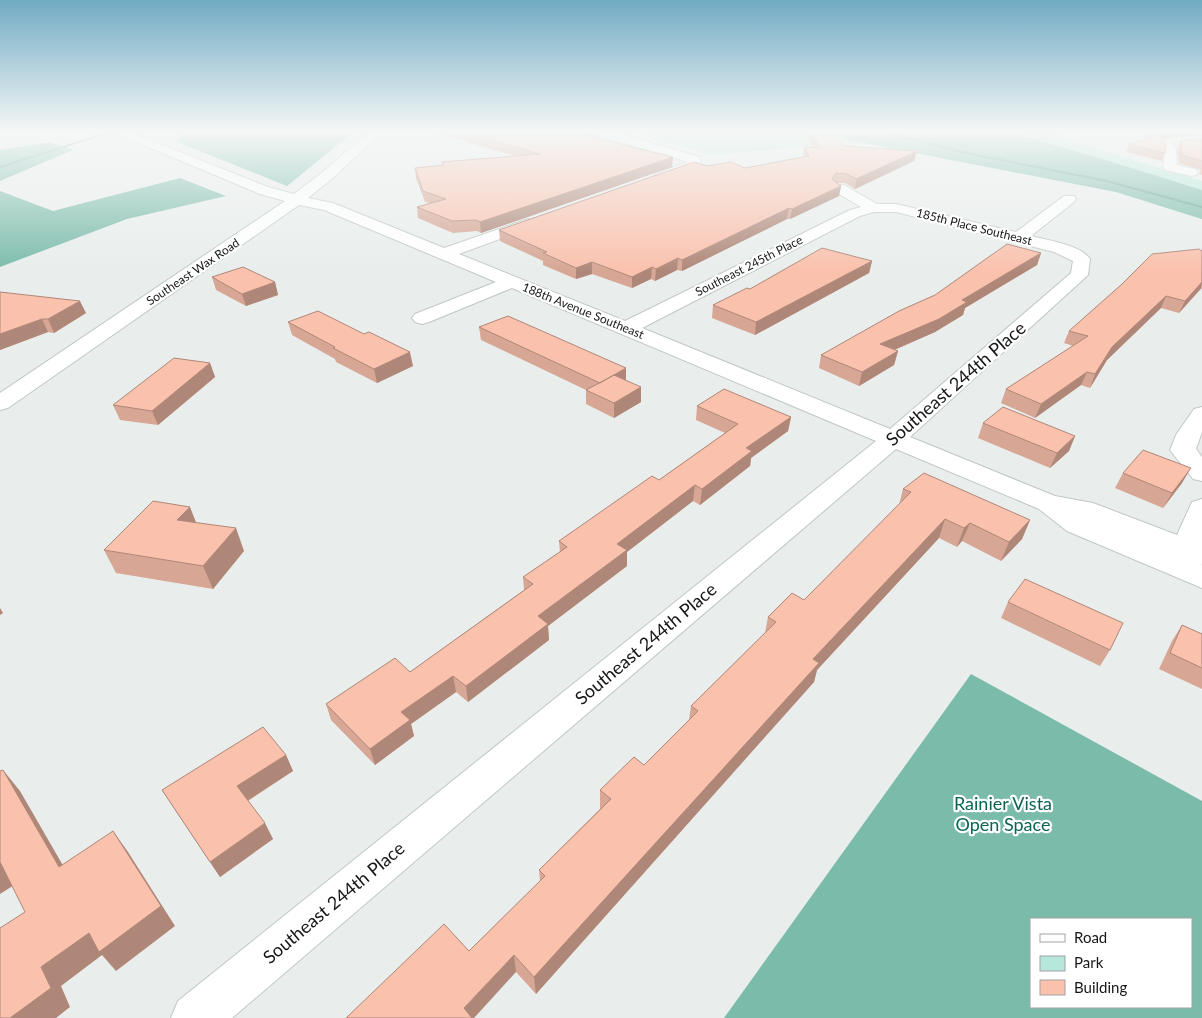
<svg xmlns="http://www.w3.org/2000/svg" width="1202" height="1018" viewBox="0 0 1202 1018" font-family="Lato,sans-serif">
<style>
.green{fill:#b5e8da}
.forest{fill:#7abbaa;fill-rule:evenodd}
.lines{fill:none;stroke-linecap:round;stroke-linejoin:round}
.stream{fill:#5e9e8e;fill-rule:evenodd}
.minor-casing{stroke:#c1c7c5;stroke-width:2}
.minor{fill:#fff;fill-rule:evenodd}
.wall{fill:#d7a695}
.shaded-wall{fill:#af8779}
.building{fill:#fac1ad;stroke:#af8779}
.labels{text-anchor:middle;stroke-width:4.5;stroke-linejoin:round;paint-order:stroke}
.far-street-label{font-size:12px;fill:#151716;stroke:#fff}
.near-street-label{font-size:18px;fill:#151716;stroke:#fff}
.near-park-label{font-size:18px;fill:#0a6453;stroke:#fff}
</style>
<rect width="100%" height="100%" fill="#e9eeec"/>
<path class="green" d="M 663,130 L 1098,130 L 1053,133 L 1069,140 L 1202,181 L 1202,219 L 1116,192 L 859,142 L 709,155 L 692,149 L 642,137 Z"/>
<path class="forest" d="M 186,130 L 356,130 L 287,186 L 177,142 Z
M 821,130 L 1002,130 L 1109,161 L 1202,190 L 1202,219 L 1116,192 L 859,142 Z
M 50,142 L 73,150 L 0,181 L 0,150 Z
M 180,178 L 226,196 L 127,219 L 0,267 L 0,191 L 53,211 Z
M 971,674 L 1202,801 L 1202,1018 L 724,1018 ZM 1031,919 L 1191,919 L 1191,1007 L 1031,1007 Z"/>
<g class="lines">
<path class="stream" d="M 113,130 L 120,130 L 0,168 L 0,166 Z
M 873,130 L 881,130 L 966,152 L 1107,180 L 1202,206 L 1202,208 L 1106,182 L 966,154 Z"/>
<g class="minor-casing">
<path id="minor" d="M 108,130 L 125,130 L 268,187 L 294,194 L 324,171 L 371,130 L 384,130 L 334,177 L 308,198 L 333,203 L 444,248 L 528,219 L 538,219 L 541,222 L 538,225 L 459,254 L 625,321 L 850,210 L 861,207 L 834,191 L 832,188 L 834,185 L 844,185 L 877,204 L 896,204 L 1016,232 L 1064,196 L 1074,196 L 1076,199 L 1074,202 L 1031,236 C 1047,240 1081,245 1090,259 L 1088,275 L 910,437 L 1055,496 L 1093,503 L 1177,535 L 1192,502 L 1202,499 L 1202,565 L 1200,564 L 1202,565 L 1202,588 L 1067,531 L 1039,509 L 896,449 L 232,1018 L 171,1018 L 178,1001 L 876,441 L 512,288 L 429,322 L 422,324 L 415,322 L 412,318 L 415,314 L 496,282 L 324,210 L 299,205 L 8,408 L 0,410 L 0,393 L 285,201 L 260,194 ZM 874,212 L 896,212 L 1054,252 L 1073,261 L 1071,273 L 890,429 L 642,328 L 860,216 Z
M 586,130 L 606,130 L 700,157 L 701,160 L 699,168 L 666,180 L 656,180 L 654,177 L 656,174 L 688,162 L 588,132 Z
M 1165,139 C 1177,142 1177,154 1177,165 L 1196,169 L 1198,172 L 1196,175 L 1191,176 L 1165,170 L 1163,167 L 1165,151 L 1159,143 Z
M 1202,407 L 1202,432 L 1196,449 L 1202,457 L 1202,481 L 1193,479 L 1170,450 L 1176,435 L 1194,409 Z"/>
</g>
<use href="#minor" class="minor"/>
</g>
<path class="wall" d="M 436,130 L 599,130 L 599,137 L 597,138 L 673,157 L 672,167 L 481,233 L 477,231 L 453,233 L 418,218 L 417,207 L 430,203 L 425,202 L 416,178 L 415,168 L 443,165 L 442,162 L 515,156 L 436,133 Z
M 804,130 L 833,130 L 844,146 L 917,151 L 914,161 L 855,189 L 845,183 L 837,183 L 841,186 L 839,196 L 790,219 L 787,219 L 682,271 L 677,270 L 655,281 L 651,279 L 632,288 L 592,274 L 576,279 L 543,265 L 543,261 L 500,241 L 499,230 L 707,166 L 745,168 L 803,157 L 804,147 L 813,147 Z
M 1144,130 L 1202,130 L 1202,135 L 1163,139 L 1165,153 L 1162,161 L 1126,152 L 1129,144 L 1146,139 L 1143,133 Z
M 1202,139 L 1202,175 L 1199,174 L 1201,170 L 1179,163 L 1177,148 L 1181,140 Z
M 1202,251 L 1202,288 L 1179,313 L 1161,308 L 1107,360 L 1090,388 L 1081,385 L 1035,418 L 1001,403 L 1006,389 L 1073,346 L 1064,343 L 1069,331 Z
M 1041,253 L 1037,265 L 965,308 L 963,315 L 935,332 L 894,350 L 898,351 L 894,365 L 859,386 L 819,368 L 821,355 Z
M 872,261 L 869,273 L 755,335 L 712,318 L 713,305 L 750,289 Z
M 212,277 L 275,282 L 278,295 L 246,306 L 216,290 Z
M 0,292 L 86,313 L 54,333 L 48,332 L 0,350 Z
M 288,322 L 413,366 L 377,383 L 336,362 L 335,359 L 292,335 Z
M 479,327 L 626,368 L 626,381 L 641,387 L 641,402 L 614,418 L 586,404 L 586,390 L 481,340 Z
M 210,363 L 215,377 L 158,425 L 120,420 L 113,405 Z
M 697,406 L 791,417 L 788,431 L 751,458 L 750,466 L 700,505 L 693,501 L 627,552 L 627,566 L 548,626 L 549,640 L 468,702 L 456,692 L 411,724 L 414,736 L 375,765 L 331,720 L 326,704 L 410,672 L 524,590 L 523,577 L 560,552 L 559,541 L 659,480 L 725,433 L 696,420 Z
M 983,423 L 1075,436 L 1069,451 L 1050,468 L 978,438 Z
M 1123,473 L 1182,483 L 1163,508 L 1115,488 Z
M 903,489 L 1030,520 L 1022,539 L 1001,561 L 962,541 L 957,547 L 939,538 L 817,670 L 814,682 L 536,994 L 516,972 L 469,951 L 540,881 L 539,870 L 600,809 L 600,790 L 644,765 L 689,720 L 691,706 L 765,633 L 768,617 L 804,600 L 899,505 Z
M 196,522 L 244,551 L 213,589 L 116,573 L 104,550 Z
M 1008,602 L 1110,650 L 1100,666 L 1001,618 Z
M 1182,625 L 1202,634 L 1202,689 L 1159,669 L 1172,641 Z
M 286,755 L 293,771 L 248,801 L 273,839 L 220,877 L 162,790 Z"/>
<path class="shaded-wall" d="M 592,130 L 599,130 L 599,137 L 581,143 L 581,134 Z
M 1173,130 L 1202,130 L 1202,135 L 1159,139 L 1163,131 Z
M 917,151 L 914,161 L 855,189 L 856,179 Z
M 673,157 L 672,167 L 481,233 L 480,222 Z
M 841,186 L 839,196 L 790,219 L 792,209 Z
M 789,208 L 787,219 L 682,271 L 682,260 Z
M 1041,253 L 1037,265 L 965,308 L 963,315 L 935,332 L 876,358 L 880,344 L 962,300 Z
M 678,258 L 677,270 L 655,281 L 656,269 Z
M 872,261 L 869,273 L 755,335 L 756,322 Z
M 592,262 L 592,274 L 576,279 L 576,268 Z
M 652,267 L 651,279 L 632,288 L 632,277 Z
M 275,282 L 278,295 L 246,306 L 242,294 Z
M 1202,282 L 1201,288 L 1179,313 L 1185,301 Z
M 1166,296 L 1161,308 L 1107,360 L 1090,388 L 1095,374 L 1112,347 Z
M 80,301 L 86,313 L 54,333 L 48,319 Z
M 42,319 L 48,332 L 0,350 L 0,334 Z
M 898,351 L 894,365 L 859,386 L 862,372 Z
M 410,352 L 413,366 L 377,383 L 374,369 Z
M 210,363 L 215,377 L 158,425 L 152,411 Z
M 626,368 L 626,382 L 600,383 Z
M 1087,372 L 1081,385 L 1035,418 L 1041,404 Z
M 641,387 L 641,402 L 614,418 L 614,403 Z
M 791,417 L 788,431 L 751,458 L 750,466 L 700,505 L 702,489 L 746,448 Z
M 1075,436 L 1069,451 L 1050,468 L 1057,453 Z
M 1191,468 L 1182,483 L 1163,508 L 1172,493 Z
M 695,485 L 693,501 L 627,552 L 627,566 L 548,626 L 549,640 L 468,702 L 466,686 L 538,616 L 617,544 Z
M 190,507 L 199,530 L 177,520 Z
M 945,519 L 939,538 L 817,670 L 814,682 L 536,994 L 534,977 L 813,659 Z
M 1030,520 L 1022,539 L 1001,561 L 1009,542 Z
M 970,523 L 962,541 L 957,547 L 964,528 Z
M 236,528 L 244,551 L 213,589 L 203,566 Z
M 0,608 L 3,613 L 0,615 Z
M 453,676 L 456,692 L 411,724 L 414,736 L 375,765 L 370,749 L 401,712 Z
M 286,755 L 293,771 L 245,802 L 237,786 Z
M 3,770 L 20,791 L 76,888 L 59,867 Z
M 265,823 L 273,839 L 220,877 L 210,862 Z
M 113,831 L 128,852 L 175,926 L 116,971 L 102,955 L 61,986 L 70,1007 L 56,1018 L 10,1018 L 41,967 Z
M 0,862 L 19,882 L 0,894 Z
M 514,955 L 516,972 L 474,1018 L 467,1018 L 464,1008 Z"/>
<path class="building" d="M 458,130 L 592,130 L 581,134 L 673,157 L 480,222 L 476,220 L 452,221 L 417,207 L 446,199 L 423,191 L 415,168 L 444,165 L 442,162 L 540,154 Z
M 810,130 L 833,130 L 844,146 L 917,151 L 856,179 L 847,174 L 836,173 L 832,179 L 841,186 L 792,209 L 789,208 L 682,260 L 678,258 L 656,269 L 652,267 L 632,277 L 592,262 L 576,268 L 543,253 L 547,252 L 499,230 L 694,162 L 707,166 L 731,162 L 745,168 L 809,156 L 804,147 L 820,148 Z
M 1149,130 L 1173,130 L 1163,131 L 1160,135 L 1166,144 L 1165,153 L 1129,144 L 1153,137 Z
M 1202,139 L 1202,161 L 1182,155 L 1181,140 Z
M 1007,244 L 1041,253 L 962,300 L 967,302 L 939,319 L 880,344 L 898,351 L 862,372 L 821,355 L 899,311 L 935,295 Z
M 822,248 L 872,261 L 756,322 L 713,305 L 747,288 L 750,289 Z
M 1199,249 L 1202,251 L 1202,282 L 1185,301 L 1166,296 L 1112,347 L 1095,374 L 1087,372 L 1041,404 L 1006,389 L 1088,336 L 1069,331 L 1122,284 L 1152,254 Z
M 243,267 L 275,282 L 242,294 L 212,277 Z
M 0,292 L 80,301 L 48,319 L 42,319 L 0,334 Z
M 318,311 L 364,334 L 369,332 L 410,352 L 374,369 L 333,348 L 335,347 L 288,322 Z
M 508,316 L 626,368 L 600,383 L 479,327 Z
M 174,358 L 210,363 L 152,411 L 113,405 Z
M 614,375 L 641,387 L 614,403 L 586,390 Z
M 724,389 L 791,417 L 746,448 L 752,451 L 702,489 L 695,485 L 617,544 L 627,550 L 538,616 L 548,624 L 466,686 L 453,676 L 401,712 L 410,720 L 370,749 L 326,704 L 395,658 L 410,672 L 533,584 L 523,577 L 567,547 L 559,541 L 652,476 L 659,480 L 738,424 L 697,406 Z
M 1003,407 L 1075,436 L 1057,453 L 983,423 Z
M 1143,450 L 1191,468 L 1172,493 L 1123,473 Z
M 924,473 L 1030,520 L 1009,542 L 970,523 L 964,528 L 945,519 L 813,659 L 819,663 L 534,977 L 514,955 L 464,1008 L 472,1018 L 346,1018 L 444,924 L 469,951 L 545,876 L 539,870 L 611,799 L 600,790 L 634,757 L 644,765 L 698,711 L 691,706 L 776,622 L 768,617 L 792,593 L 804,600 L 911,492 L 903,489 Z
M 153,501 L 190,507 L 177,520 L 236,528 L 203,566 L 104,550 Z
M 1025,579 L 1123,623 L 1110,650 L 1008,602 Z
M 1182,625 L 1202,634 L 1202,668 L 1170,653 Z
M 263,727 L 286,755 L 237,786 L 265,823 L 210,862 L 162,790 Z
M 3,770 L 59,867 L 113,831 L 161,906 L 99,952 L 89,933 L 41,967 L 51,988 L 10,1018 L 0,1018 L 0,928 L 25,912 L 0,862 L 0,771 Z"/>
<linearGradient id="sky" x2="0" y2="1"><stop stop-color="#71abc4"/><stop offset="0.48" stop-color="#f5f7f6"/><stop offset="1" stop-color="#f5f7f6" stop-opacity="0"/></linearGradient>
<rect width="1202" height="273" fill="url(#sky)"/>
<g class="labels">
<g class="far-street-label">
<text transform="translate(974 227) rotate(14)" y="4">185th Place Southeast</text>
<text transform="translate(749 266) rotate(-27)" y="4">Southeast 245th Place</text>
<text transform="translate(193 272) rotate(-34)" y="4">Southeast Wax Road</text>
<text transform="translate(583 311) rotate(22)" y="4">188th Avenue Southeast</text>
</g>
<g class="near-street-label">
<text transform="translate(956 384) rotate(-41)" y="6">Southeast 244th Place</text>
<text transform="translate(646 644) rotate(-40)" y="6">Southeast 244th Place</text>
<text transform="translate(334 903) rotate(-40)" y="6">Southeast 244th Place</text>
</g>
<g class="near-park-label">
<text x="1003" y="810">Rainier Vista<tspan x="1003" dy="21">Open Space</tspan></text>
</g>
</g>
<rect x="1030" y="918" width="162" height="90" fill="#ffffff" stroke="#a1a2a2"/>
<rect x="1040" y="934" width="25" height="8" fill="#ffffff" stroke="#a1a2a2"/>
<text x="1074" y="943" font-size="15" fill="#151716">Road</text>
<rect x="1040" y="956" width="25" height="15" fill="#b5e8da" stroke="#a1a2a2"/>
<text x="1074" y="968" font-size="15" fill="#151716">Park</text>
<rect x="1040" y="980" width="25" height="15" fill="#fac1ad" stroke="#a1a2a2"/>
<text x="1074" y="993" font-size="15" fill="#151716">Building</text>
</svg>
